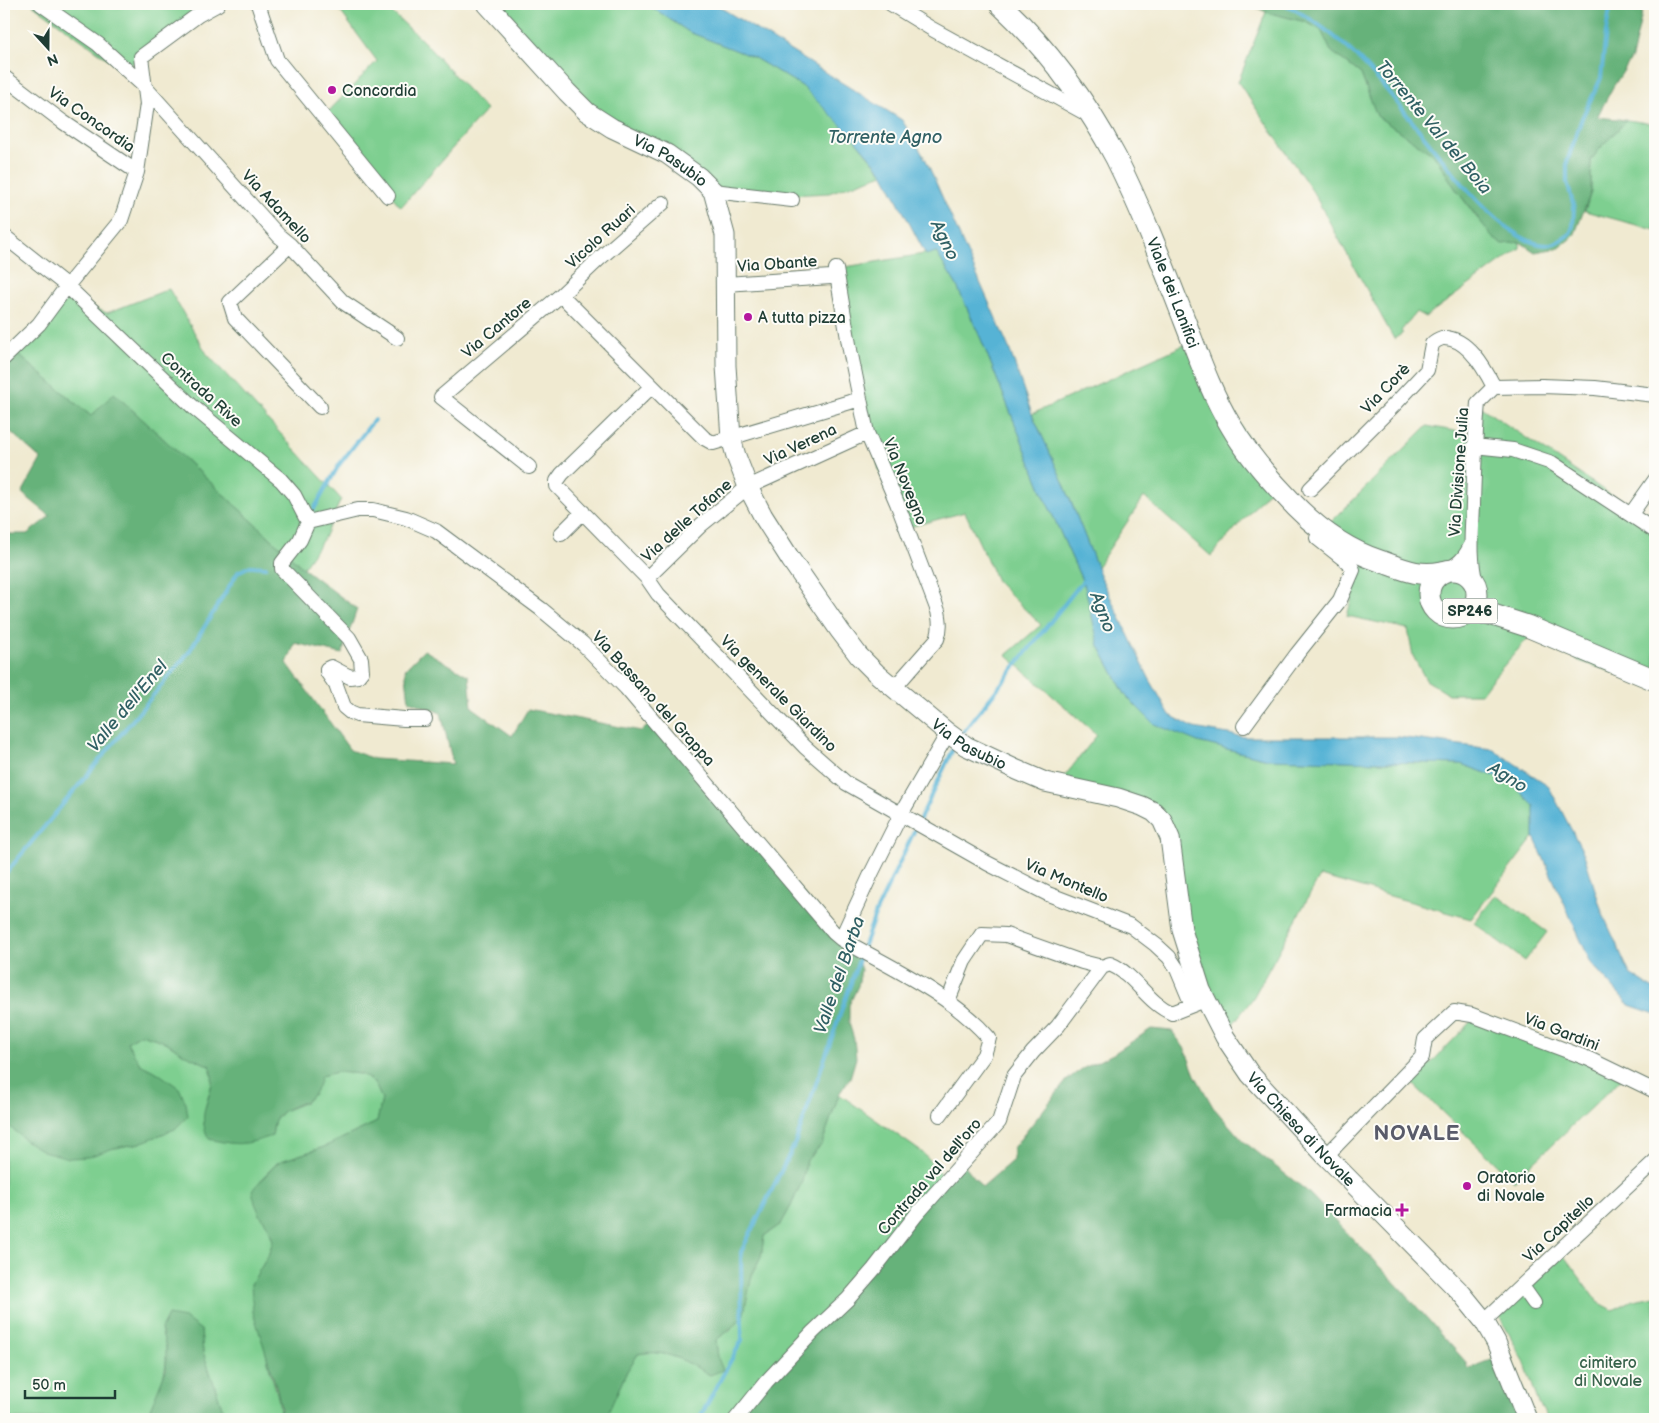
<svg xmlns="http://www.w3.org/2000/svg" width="1659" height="1423" viewBox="0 0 1659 1423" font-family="'Balsamiq Sans',sans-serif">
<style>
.green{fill:#7ecf90;stroke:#4e8662}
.forest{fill:#66b27a;stroke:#427857}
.water{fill:#57b3d5;stroke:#3b7884}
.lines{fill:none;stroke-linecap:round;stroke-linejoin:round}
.stream{stroke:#57b3d5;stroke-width:4}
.street-casing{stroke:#687a6b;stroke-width:16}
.secondary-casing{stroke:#687a6b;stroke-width:21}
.primary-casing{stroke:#687a6b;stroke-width:23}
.street{stroke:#fff;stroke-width:14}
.secondary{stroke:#fff;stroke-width:19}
.primary{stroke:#fff;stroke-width:21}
.poi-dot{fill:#b5179e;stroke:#fdfcf7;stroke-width:2}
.labels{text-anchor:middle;stroke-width:4;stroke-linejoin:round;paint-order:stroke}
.shield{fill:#fdfcf7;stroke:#62766e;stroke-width:1}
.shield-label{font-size:15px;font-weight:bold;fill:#1f3d34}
.poi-label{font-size:16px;fill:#1f3d34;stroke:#fdfcf7;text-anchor:start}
.street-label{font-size:16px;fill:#1f3d34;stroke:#fdfcf7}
.park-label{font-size:16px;fill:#37624b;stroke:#fdfcf7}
.water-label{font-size:18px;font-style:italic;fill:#306064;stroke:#fdfcf7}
.district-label{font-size:21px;font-weight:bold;letter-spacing:1px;fill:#595b6a;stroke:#fdfcf7}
</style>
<rect width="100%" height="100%" fill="#fdfcf7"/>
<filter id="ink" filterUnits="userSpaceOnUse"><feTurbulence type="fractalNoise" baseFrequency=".02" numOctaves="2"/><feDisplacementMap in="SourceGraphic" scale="10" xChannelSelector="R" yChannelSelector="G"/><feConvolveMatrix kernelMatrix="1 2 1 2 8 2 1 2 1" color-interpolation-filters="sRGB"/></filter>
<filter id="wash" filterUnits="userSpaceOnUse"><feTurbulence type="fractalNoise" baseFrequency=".0096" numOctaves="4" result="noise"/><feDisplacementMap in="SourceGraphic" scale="20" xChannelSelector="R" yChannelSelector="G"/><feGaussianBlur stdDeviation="1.12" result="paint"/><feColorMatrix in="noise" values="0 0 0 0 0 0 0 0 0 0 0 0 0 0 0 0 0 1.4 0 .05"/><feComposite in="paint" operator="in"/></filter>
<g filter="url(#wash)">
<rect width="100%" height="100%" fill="#f0ead1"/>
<path class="green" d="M 32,4 L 216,4 L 123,70 Z
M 335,4 L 383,4 L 423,41 L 486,110 L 401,207 L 324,116 L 377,61 Z
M 489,4 L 647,4 L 689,32 L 753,57 L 802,86 L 850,134 L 883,174 L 829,193 L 713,199 L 692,172 L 588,113 Z
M 1266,12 L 1306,22 L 1321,30 L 1331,51 L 1361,74 L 1377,116 L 1435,156 L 1455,188 L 1477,218 L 1502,244 L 1520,242 L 1520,248 L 1425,317 L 1416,312 L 1401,331 L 1403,333 L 1394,339 L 1313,192 L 1238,82 Z
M 1627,120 L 1655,124 L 1655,230 L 1585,211 L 1591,192 L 1591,160 L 1602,146 Z
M 936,252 L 956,284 L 981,339 L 1044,496 L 1085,587 L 1099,646 L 1126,696 L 1198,742 L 1268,759 L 1461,764 L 1511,782 L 1534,806 L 1534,837 L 1471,919 L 1320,876 L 1253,998 L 1225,1034 L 1207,1003 L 1161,821 L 1057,786 L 1097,735 L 1006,655 L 1041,625 L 998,583 L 965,512 L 902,529 L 879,470 L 839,268 Z
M 169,289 L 207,354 L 341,499 L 324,538 L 303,568 L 114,393 L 91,416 L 15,352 L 68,297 L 107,313 Z
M 1193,341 L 1274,485 L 1211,556 L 1144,497 L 1097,567 L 1064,484 L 1032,414 Z
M 1479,406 L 1655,525 L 1655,686 L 1579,661 L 1537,628 L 1492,679 L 1481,694 L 1448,694 L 1426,680 L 1413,656 L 1408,629 L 1347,616 L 1362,561 L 1321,532 L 1427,426 L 1477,435 Z
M 1496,895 L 1547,932 L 1525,961 L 1474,923 Z
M 1477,1015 L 1622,1078 L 1514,1181 L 1412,1083 Z
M 141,1034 L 166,1042 L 184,1054 L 210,1066 L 213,1080 L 204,1112 L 272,1136 L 274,1122 L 283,1111 L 306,1102 L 320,1076 L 337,1072 L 361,1074 L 374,1082 L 382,1099 L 377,1122 L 324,1147 L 278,1162 L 261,1179 L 260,1215 L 268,1226 L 273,1241 L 268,1256 L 251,1285 C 256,1312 263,1339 269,1366 C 273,1384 282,1400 279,1419 L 226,1419 L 203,1352 L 201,1330 L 161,1329 C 163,1335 165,1342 166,1348 C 169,1372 156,1399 144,1419 L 4,1419 L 4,1107 L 9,1126 L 115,1148 L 140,1143 L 158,1073 L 140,1065 L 127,1042 Z
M 839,1094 L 923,1153 L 942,1176 L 890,1241 L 732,1419 L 605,1419 L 627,1371 L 638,1354 C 665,1348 688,1362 710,1375 L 718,1358 L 716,1340 L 731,1329 L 752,1275 L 761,1257 L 764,1236 L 781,1224 L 791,1206 L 802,1181 L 807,1160 L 822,1144 Z
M 1564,1256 L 1598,1302 L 1613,1310 L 1633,1300 L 1655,1296 L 1655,1419 L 1548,1419 L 1539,1404 L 1524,1361 L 1498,1314 Z"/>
<path class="forest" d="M 1239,4 L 1644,4 L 1632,58 L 1613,87 L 1597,117 L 1627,120 L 1602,146 L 1591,160 L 1591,192 L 1574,236 L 1558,248 L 1535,252 L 1520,242 L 1502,244 L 1494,239 L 1455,188 L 1435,156 L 1377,116 L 1361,74 L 1331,51 L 1321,30 L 1306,22 L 1266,12 L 1253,6 Z
M 4,347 L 15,352 L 91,416 L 114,393 L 303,568 L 357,609 L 342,654 L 295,643 L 287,663 L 350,750 L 374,759 L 453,764 L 441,713 L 409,701 L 405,669 L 424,650 L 469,676 L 472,707 L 512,736 L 528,709 L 641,731 L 654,722 L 856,954 L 861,970 L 858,986 L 849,1005 L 849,1023 L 854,1039 L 856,1058 L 850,1078 L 839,1094 L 822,1144 L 807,1160 L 802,1181 L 791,1206 L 781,1224 L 764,1236 L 761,1257 L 752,1275 L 743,1318 L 716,1340 L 718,1358 L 723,1370 L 710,1375 C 688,1362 665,1348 638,1354 L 627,1371 L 605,1419 L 279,1419 L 281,1408 L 277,1389 L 253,1312 L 251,1284 L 268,1256 L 273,1241 L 268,1226 L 260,1215 L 255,1203 L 252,1190 L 278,1162 L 324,1147 L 377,1122 L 382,1099 L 374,1082 L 361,1074 L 337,1072 L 321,1076 C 314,1113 287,1098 275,1121 C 273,1125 273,1132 272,1136 C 244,1145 239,1146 209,1139 C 196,1115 210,1103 212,1081 C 213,1077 211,1071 210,1066 L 184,1054 L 166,1042 L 141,1034 L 127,1042 L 140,1064 L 158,1073 L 179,1088 L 186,1103 L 188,1116 L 175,1129 L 140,1143 L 114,1148 L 88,1157 L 69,1158 L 43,1151 L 26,1141 L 9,1126 L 4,1107 L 4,534 L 27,534 L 50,516 L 22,493 L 41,459 L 4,426 Z
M 1151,1029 L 1172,1031 L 1185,1049 L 1195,1075 L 1213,1107 L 1243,1141 L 1307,1191 L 1401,1289 L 1465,1361 L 1468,1369 L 1509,1353 L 1534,1419 L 732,1419 L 890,1241 L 959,1158 L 982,1187 L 1013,1160 L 1013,1148 L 1068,1079 L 1082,1069 L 1113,1054 Z
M 168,1315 L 185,1318 L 201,1330 L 203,1352 L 226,1419 L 144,1419 L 150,1409 L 166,1370 L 166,1348 L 161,1329 Z"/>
<path class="water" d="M 647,4 L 715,4 L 902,120 L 926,160 L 1009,348 L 1032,414 L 1064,484 L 1103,582 L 1149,678 L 1170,715 L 1194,728 L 1245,737 L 1398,737 L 1492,749 L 1548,785 L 1584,854 L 1602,912 L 1630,974 L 1655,990 L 1655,1014 L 1629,1005 L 1591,963 L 1534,837 L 1534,806 L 1511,782 L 1461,764 L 1268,759 L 1198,742 L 1154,724 L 1126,696 L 1099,646 L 1085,587 L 1044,496 L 981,339 L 956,284 L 936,252 L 926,255 L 883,173 L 850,134 L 802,86 L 753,57 L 689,32 Z"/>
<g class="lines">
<path class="stream" d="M 1284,4 C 1312,18 1335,35 1358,58 C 1380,80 1400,106 1419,130 C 1446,163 1497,235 1539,244 C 1552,247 1560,241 1570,234 L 1573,226 L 1574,207 L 1567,182 L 1567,162 L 1582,118 L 1601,78 L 1606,31 L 1611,4
M 314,509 L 339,465 L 374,420
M 960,736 L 1086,577
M 6,873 L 189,652 L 238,572 L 250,566 L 266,567
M 863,948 L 876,912 L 955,745
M 699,1419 L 742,1340 L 741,1252 L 796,1141 L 861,954"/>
</g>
</g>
<g filter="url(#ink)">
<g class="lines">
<g class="street-casing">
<path id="street" d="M 41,4 L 98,44 L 143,85 L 279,236 L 290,245 L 343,302 L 397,338
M 258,4 L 277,60 L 388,196
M 891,4 L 932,29 L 1089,115
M 4,77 L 63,122 L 137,172 L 147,104 L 141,57 L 198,15 L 218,4
M 713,191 L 792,200
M 4,236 L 67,286 L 192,406 L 281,480 L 294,495 L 308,522
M 290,245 L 230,302 L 235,318 L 320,407
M 836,269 L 850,350 L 867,433 L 897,503 L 938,611 C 940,621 941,629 937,639 L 894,688
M 726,284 L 831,277
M 561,295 L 599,259 L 663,203
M 4,358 L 39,324 L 67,286 L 121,220 L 137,172
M 652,386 L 562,474 L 557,481 L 557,486 L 647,578 L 658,594 L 805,747 L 846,783 L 987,863 L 1048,894 L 1131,926 L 1156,945 L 1169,957 L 1177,969 L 1192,1005
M 1474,446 L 1513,450 L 1552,463 L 1655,531
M 529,467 L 441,397 L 561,295 L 704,438 L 713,443 L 860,399
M 1310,489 L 1397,402 L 1427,370 L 1432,344 C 1434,342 1439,339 1442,338 C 1467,336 1485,369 1494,387
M 1631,514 L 1655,480
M 561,534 L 583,512
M 1446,570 C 1458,565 1464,559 1470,547
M 647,578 L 701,525 L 748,487 L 867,433
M 1476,584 C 1469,557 1472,532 1473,504 C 1474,470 1475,437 1478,403 L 1494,387 L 1542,386 L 1595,388 L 1655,395
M 425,719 L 404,719 L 357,715 L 350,712 L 344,707 L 336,685 L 327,672 L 327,669 L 331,667 L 350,677 L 358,676 L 362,671 L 361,659 L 349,638 L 282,569 L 282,563 L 300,540 L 308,522 L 358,510 L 373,510 L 406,518 L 436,531 L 541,609 L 583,644 L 626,688 L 834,933 L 841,939 L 872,872 L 901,814 L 948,733
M 1244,726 L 1297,654 L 1340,600 L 1353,570 L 1350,564 L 1317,538 L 1323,531
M 841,939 C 891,968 951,994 989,1038 L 984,1055 L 940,1115
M 948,1001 L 964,961 L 982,934 L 1006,935 L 1082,962 L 1102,967
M 1326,1156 L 1422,1057 L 1425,1039 L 1454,1012 L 1472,1015 L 1589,1059 L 1655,1091
M 1522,1286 L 1534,1303
M 1484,1321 L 1655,1161
M 4,1414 L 7,1419
M 736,1419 L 766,1382 L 813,1332 L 848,1299 L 874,1269 L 916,1215 L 999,1122 L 1014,1076 L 1033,1052 L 1058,1026 L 1102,967 L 1110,964 C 1135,974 1147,1003 1172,1013 L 1200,1002"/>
</g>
<g class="secondary-casing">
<g id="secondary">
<path id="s1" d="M 487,4 L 567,92 L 587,112 L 612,128 L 667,154 L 699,177 L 713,191 L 725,235 L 726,366 L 731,438 L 736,456 L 748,487 L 763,516 L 791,560 L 840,631 L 859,656 L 876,673 L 948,733 L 966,746 L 1017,770 L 1045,782 L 1118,798 L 1142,806 L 1154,812 L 1162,820 L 1170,838 L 1182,930 L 1201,990 L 1225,1037 L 1250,1074 L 1326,1156 L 1462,1294 L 1484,1321 L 1496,1342 L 1527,1419"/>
</g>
</g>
<g class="primary-casing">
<g id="primary">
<path id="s2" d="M 1000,4 C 1047,48 1086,101 1116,158 C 1142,210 1163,265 1184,319 C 1198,355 1211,393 1231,426 C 1246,452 1265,474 1285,495 C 1311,524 1343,549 1380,561 C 1403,569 1418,577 1442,572"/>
<circle cx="1453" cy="594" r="24"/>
<path d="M 1468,613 L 1487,613 L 1527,626 L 1655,680"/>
</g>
</g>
<use href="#street" class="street"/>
<use href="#secondary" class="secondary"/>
<use href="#primary" class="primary"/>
</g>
</g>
<g class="poi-dot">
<circle cx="332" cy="90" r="5"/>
<circle cx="748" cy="317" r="5"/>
<circle cx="1467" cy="1186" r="5"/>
<path d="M1399.5 1202.5h5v5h5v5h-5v5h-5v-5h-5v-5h5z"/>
</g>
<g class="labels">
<rect class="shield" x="1442.5" y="598.5" width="55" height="25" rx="4"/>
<g class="shield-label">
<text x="1470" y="616">SP246</text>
</g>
<g class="poi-label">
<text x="342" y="96">Concordia</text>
<text x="758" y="323">A tutta pizza</text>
<text x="1477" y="1183">Oratorio<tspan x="1477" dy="18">di Novale</tspan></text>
<text x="1392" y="1216" text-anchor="end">Farmacia</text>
</g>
<g class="street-label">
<text transform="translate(92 119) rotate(35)" y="6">Via Concordia</text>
<text dy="6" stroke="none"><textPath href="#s1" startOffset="244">Via Pasubio</textPath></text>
<text transform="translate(277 206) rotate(47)" y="6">Via Adamello</text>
<text transform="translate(600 236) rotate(-42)" y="6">Vicolo Ruari</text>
<text transform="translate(777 263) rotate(-4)" y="6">Via Obante</text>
<text dy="6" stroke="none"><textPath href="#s2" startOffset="340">Viale dei Lanifici</textPath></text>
<text transform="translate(496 327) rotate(-40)" y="6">Via Cantore</text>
<text transform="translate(1385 388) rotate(-46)" y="6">Via Corè</text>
<text transform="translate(202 389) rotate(42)" y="6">Contrada Rive</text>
<text transform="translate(800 444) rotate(-25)" y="6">Via Verena</text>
<text transform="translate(1458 472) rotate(-86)" y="6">Via Divisione Julia</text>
<text transform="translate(906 481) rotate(68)" y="6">Via Novegno</text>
<text transform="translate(686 520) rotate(-42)" y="6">Via delle Tofane</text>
<text transform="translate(779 693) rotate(45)" y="6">Via generale Giardino</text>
<text transform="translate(654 698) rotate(48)" y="6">Via Bassano del Grappa</text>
<text dy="6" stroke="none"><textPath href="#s1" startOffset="942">Via Pasubio</textPath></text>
<text transform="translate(1067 880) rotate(23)" y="6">Via Montello</text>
<text transform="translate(1562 1031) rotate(21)" y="6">Via Gardini</text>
<text dy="6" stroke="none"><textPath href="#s1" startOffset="1500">Via Chiesa di Novale</textPath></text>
<text transform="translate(929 1176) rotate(-49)" y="6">Contrada val dell'oro</text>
<text transform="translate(1558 1228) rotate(-43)" y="6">Via Capitello</text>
</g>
<g class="park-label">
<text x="1608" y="1368">cimitero<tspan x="1608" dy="18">di Novale</tspan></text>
</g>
<g class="water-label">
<text transform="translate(1434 127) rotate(50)" y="6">Torrente Val del Boia</text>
<text x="885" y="143">Torrente Agno</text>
<text transform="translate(945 240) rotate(64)" y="6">Agno</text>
<text transform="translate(1103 612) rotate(69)" y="6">Agno</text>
<text transform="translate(127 706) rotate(-50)" y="6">Valle dell'Enel</text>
<text transform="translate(1508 777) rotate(32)" y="6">Agno</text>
<text transform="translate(839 975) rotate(-71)" y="6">Valle del Barba</text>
</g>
<g class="district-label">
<text x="1417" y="1140">NOVALE</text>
</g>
</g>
<rect width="1659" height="1423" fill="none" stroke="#fdfcf7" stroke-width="20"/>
<g transform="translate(48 48) rotate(159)" stroke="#fdfcf7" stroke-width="4" paint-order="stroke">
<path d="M0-4L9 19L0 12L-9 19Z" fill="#1f3d34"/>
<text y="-8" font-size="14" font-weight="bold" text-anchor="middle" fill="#1f3d34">N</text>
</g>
<path d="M25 1390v8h90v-8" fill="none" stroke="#1f3d34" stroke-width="2.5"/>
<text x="32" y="1390" font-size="15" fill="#1f3d34" stroke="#fdfcf7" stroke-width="4" paint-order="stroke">50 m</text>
</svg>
